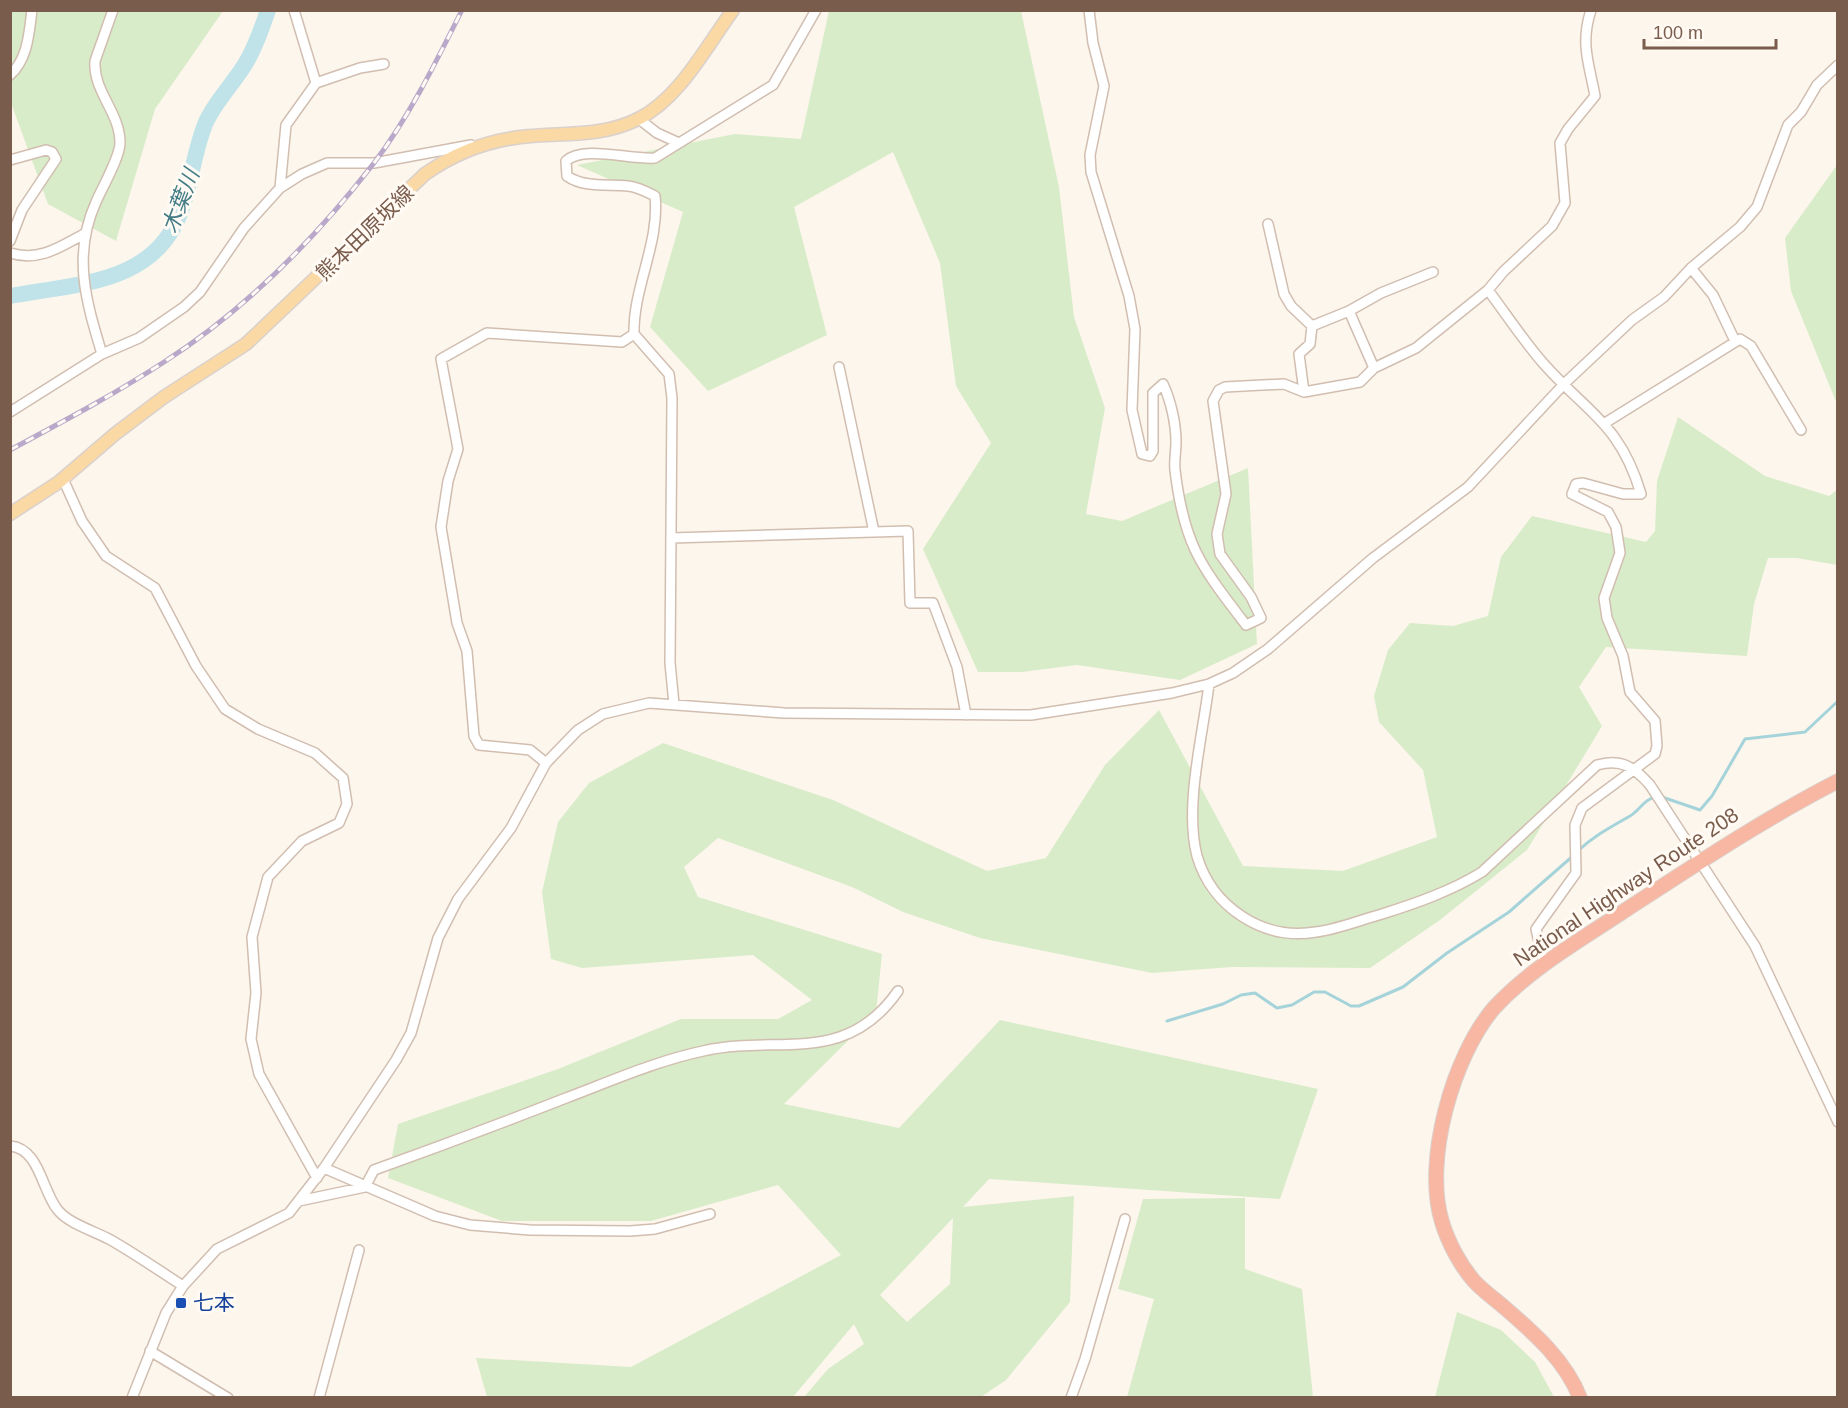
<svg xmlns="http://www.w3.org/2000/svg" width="1848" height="1408" viewBox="0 0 1848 1408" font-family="Helvetica,'Noto Sans JP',sans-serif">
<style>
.green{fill:#d8ecc9;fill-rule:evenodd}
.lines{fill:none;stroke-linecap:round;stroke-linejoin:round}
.stream{stroke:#a5d3da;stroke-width:3}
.river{stroke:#bfe3e8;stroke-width:16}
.minor-casing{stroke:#d1beb0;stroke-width:12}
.major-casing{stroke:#dad1cd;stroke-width:15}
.highway-casing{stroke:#dad1cd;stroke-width:16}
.minor{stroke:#fff;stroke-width:9}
.major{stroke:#fbd9a5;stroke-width:12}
.highway{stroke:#f7b7a3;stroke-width:14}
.rail-casing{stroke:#b9a8c9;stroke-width:5}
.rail{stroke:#fffaf3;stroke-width:3;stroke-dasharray:9;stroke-linecap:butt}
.transit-dot{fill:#1a4fb4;stroke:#fffaf3;stroke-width:2}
.labels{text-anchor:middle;stroke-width:6;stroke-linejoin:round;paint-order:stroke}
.street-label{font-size:21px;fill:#7a5c4d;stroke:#fffaf3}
.transit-label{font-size:21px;fill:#164399;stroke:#fffaf3;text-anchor:start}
.water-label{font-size:22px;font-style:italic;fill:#437c86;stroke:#fffaf3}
</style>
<rect width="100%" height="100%" fill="#fdf6ec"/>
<path class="green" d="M 11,11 L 223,11 L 155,109 L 116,241 L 48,204 L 11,103 Z
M 829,11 L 1021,11 L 1059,187 L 1074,317 L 1105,408 L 1086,514 L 1122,521 L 1248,468 L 1257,644 L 1180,680 L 1077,665 L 1022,672 L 978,672 L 923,549 L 991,443 L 956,386 L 940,263 L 893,152 L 794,207 L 827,335 L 708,391 L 650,327 L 683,212 L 577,165 L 735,134 L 801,139 Z
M 1837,165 L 1837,404 L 1791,291 L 1785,238 Z
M 1678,417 L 1765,476 L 1829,496 L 1837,490 L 1837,565 L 1797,558 L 1768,558 L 1754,604 L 1747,656 L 1606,647 L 1579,687 L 1602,726 L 1527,850 L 1440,920 L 1370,968 L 1232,967 L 1152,973 L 980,938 L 903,912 L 852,887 L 718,838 L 684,867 L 698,897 L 882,954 L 876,1013 L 784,1104 L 899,1128 L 1000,1020 L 1318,1089 L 1280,1199 L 989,1179 L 963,1207 L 1074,1196 L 1070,1302 L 1006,1380 L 981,1397 L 804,1397 L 828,1369 L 864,1344 L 854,1324 L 793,1397 L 487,1397 L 476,1358 L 631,1367 L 841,1255 L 778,1185 L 651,1221 L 502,1221 L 388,1178 L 398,1124 L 558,1069 L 681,1019 L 778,1019 L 812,1000 L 753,955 L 582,968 L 551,959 L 542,892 L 558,822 L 589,783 L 663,743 L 833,800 L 987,871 L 1046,858 L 1105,765 L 1159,710 L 1243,866 L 1343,871 L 1437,837 L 1423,770 L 1379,722 L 1374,696 L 1388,650 L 1410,623 L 1453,626 L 1488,616 L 1501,557 L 1532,516 L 1646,542 L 1655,531 L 1657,481 ZM 953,1218 L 950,1284 L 907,1322 L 880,1295 Z
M 1245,1198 L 1245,1269 L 1302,1289 L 1313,1397 L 1127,1397 L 1154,1299 L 1118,1289 L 1143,1199 Z
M 1457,1312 L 1501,1330 L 1535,1362 L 1554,1397 L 1435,1397 Z"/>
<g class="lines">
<path class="stream" d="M 1662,797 L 1700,810 L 1712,796 L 1745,739 L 1805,732 L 1838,701
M 1579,850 C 1595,835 1611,827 1630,816 C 1640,810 1644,799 1656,797
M 1167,1021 L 1223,1004 L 1241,995 L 1255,993 L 1277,1008 L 1292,1005 L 1314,992 L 1325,992 L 1351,1006 L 1359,1006 L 1403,987 L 1447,953 L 1509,912 L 1574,855"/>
<path class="river" d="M 10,296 C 80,283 159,284 183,205 C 192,177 195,148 206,122 C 216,100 235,82 247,61 C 256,45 262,28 268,10"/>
<g class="minor-casing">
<path id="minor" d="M 294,10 L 316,83
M 1089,10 L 1093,43 L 1104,86 L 1090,155 L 1091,172 L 1129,296 L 1135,329 L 1132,410 L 1142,454 L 1150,456 L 1153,451 L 1153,393 L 1163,384 C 1171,401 1176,424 1176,442 C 1176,451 1174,461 1175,470 C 1184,546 1201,566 1246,625 L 1261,618 L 1251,597 L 1220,554 L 1217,534 L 1226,494 L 1213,401 L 1219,390 L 1225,387 L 1284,384 L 1304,392 L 1360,382 L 1374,368 L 1416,348 L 1488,290 L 1503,272 L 1552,226 L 1565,203 L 1560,143 L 1568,129 L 1595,96 C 1589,63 1580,44 1591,10
M 10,75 C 28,59 29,33 32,10
M 639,119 L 657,133 L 679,143
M 10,160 L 46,150 L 52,152 L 56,159 L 22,210 L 10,241
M 280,188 L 286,125 L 316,83 L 360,68 L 384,64
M 1268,224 L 1284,294 L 1291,306 L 1312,326 L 1349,311
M 10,253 C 39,262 60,247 84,234
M 1691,268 L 1713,295 L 1735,341
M 1488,290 C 1506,314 1523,340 1543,363 C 1587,413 1620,423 1641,494 L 1623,494 L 1583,483 L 1576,484 L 1572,494 L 1608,512 L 1616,527 L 1620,553 L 1604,598 L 1607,618 L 1623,656 L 1630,692 L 1655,721 L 1657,746 L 1655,754 L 1582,808 L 1575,825 L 1576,873 L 1536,929 L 1544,964
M 634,334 C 633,287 660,243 655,196 C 647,192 638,187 628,186 C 608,184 584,188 567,176 L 566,161 C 583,145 631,160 655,158 L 773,85 L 816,10
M 634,334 L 669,374 L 672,398 L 670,663 L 674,704
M 102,354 C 86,301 72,255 96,202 C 102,188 120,157 120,143 C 120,112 93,92 95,61 L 113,10
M 839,367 L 874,532
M 1374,368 L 1349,311 L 1381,293 L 1433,272
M 1304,392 L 1299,354 L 1310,344 L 1312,326
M 10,412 L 102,354 L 139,338 L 184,307 L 200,292 L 244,228 L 280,188 L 302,174 L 327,163 L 374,163 L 471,145
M 1605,423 L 1740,339 L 1751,346 L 1801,430
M 63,479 L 82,521 L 106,556 L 155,588 L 196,666 L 225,709 L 258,729 L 315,753 L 343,778 L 347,804 L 339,823 L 302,841 L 268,877 L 252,937 L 256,993 L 251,1039 L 259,1074 L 317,1178
M 671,538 L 908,531 L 910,603 L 933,603 L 957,667 L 966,715
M 1209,684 C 1203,735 1184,806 1197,856 C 1212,907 1263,941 1316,932 C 1338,929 1360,920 1382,914 C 1417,903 1451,891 1482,872 L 1597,765 C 1621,758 1634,767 1650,785 L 1755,946 L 1838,1122
M 546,763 L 530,750 L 479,745 L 474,736 L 467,651 L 457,623 L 441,527 L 448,481 L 458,449 L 441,359 L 487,333 L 622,342 L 634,334
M 10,1146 C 39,1148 42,1190 57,1209 C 67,1223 94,1231 109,1239 C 134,1253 158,1270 183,1286
M 324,1168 L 435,1216 L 470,1225 L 530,1230 L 630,1231 L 655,1229 L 710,1214
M 299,1201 L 365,1187 L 374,1170 C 438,1147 502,1123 566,1098 C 611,1081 656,1061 703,1051 C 779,1034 845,1067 898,991
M 150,1351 L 228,1398
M 132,1398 L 166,1313 L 183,1286 L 217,1249 L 289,1213 L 324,1168 L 396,1060 L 411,1033 L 438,938 L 458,899 L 511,828 L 546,763 L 578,730 L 603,714 L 649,703 L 784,713 L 1031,715 L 1172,693 L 1209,684 L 1233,673 L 1268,649 L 1373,558 L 1468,487 L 1565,383 L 1632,320 L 1664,297 L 1691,268 L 1740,227 L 1757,207 L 1788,125 L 1801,112 L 1817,85 L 1838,65
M 319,1398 L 359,1250
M 1071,1398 L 1085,1359 L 1125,1219"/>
</g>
<g class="major-casing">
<path id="major" d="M 10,514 L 59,482 L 115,434 L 164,397 L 246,344 L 425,174 C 455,153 485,141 521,137 C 562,132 600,138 638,119 C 679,99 706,47 733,10"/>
</g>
<g class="highway-casing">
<path id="highway" d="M 1580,1398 C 1566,1361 1534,1333 1505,1308 C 1495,1299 1483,1291 1474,1281 C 1460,1265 1448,1242 1442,1222 C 1423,1161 1453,1056 1494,1008 C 1530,969 1577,942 1621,913 C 1692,867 1762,820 1838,781"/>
</g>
<use href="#minor" class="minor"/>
<use href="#major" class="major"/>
<use href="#highway" class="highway"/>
<g class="rail-casing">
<path id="rail" d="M 10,450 C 62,422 115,394 164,362 C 245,310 315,239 374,163 C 409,117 436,62 462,10"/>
</g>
<use href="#rail" class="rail"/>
</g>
<rect class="transit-dot" x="175" y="1297" width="12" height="12" rx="3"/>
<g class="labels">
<g class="street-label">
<text transform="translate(365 233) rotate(-44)" y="7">熊本田原坂線</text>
<text transform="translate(1626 887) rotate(-34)" y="7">National Highway Route 208</text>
</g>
<g class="transit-label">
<text x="193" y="1310">七本</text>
</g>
<g class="water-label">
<text transform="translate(180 201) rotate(-69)" y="8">木葉川</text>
</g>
</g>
<rect width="1848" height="1408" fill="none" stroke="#7a5c4d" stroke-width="24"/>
<path d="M1644 39v9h132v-9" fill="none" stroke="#7a5c4d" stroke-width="3"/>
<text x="1653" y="39" font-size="18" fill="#7a5c4d" stroke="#fffaf3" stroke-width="4.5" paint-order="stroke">100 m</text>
</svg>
